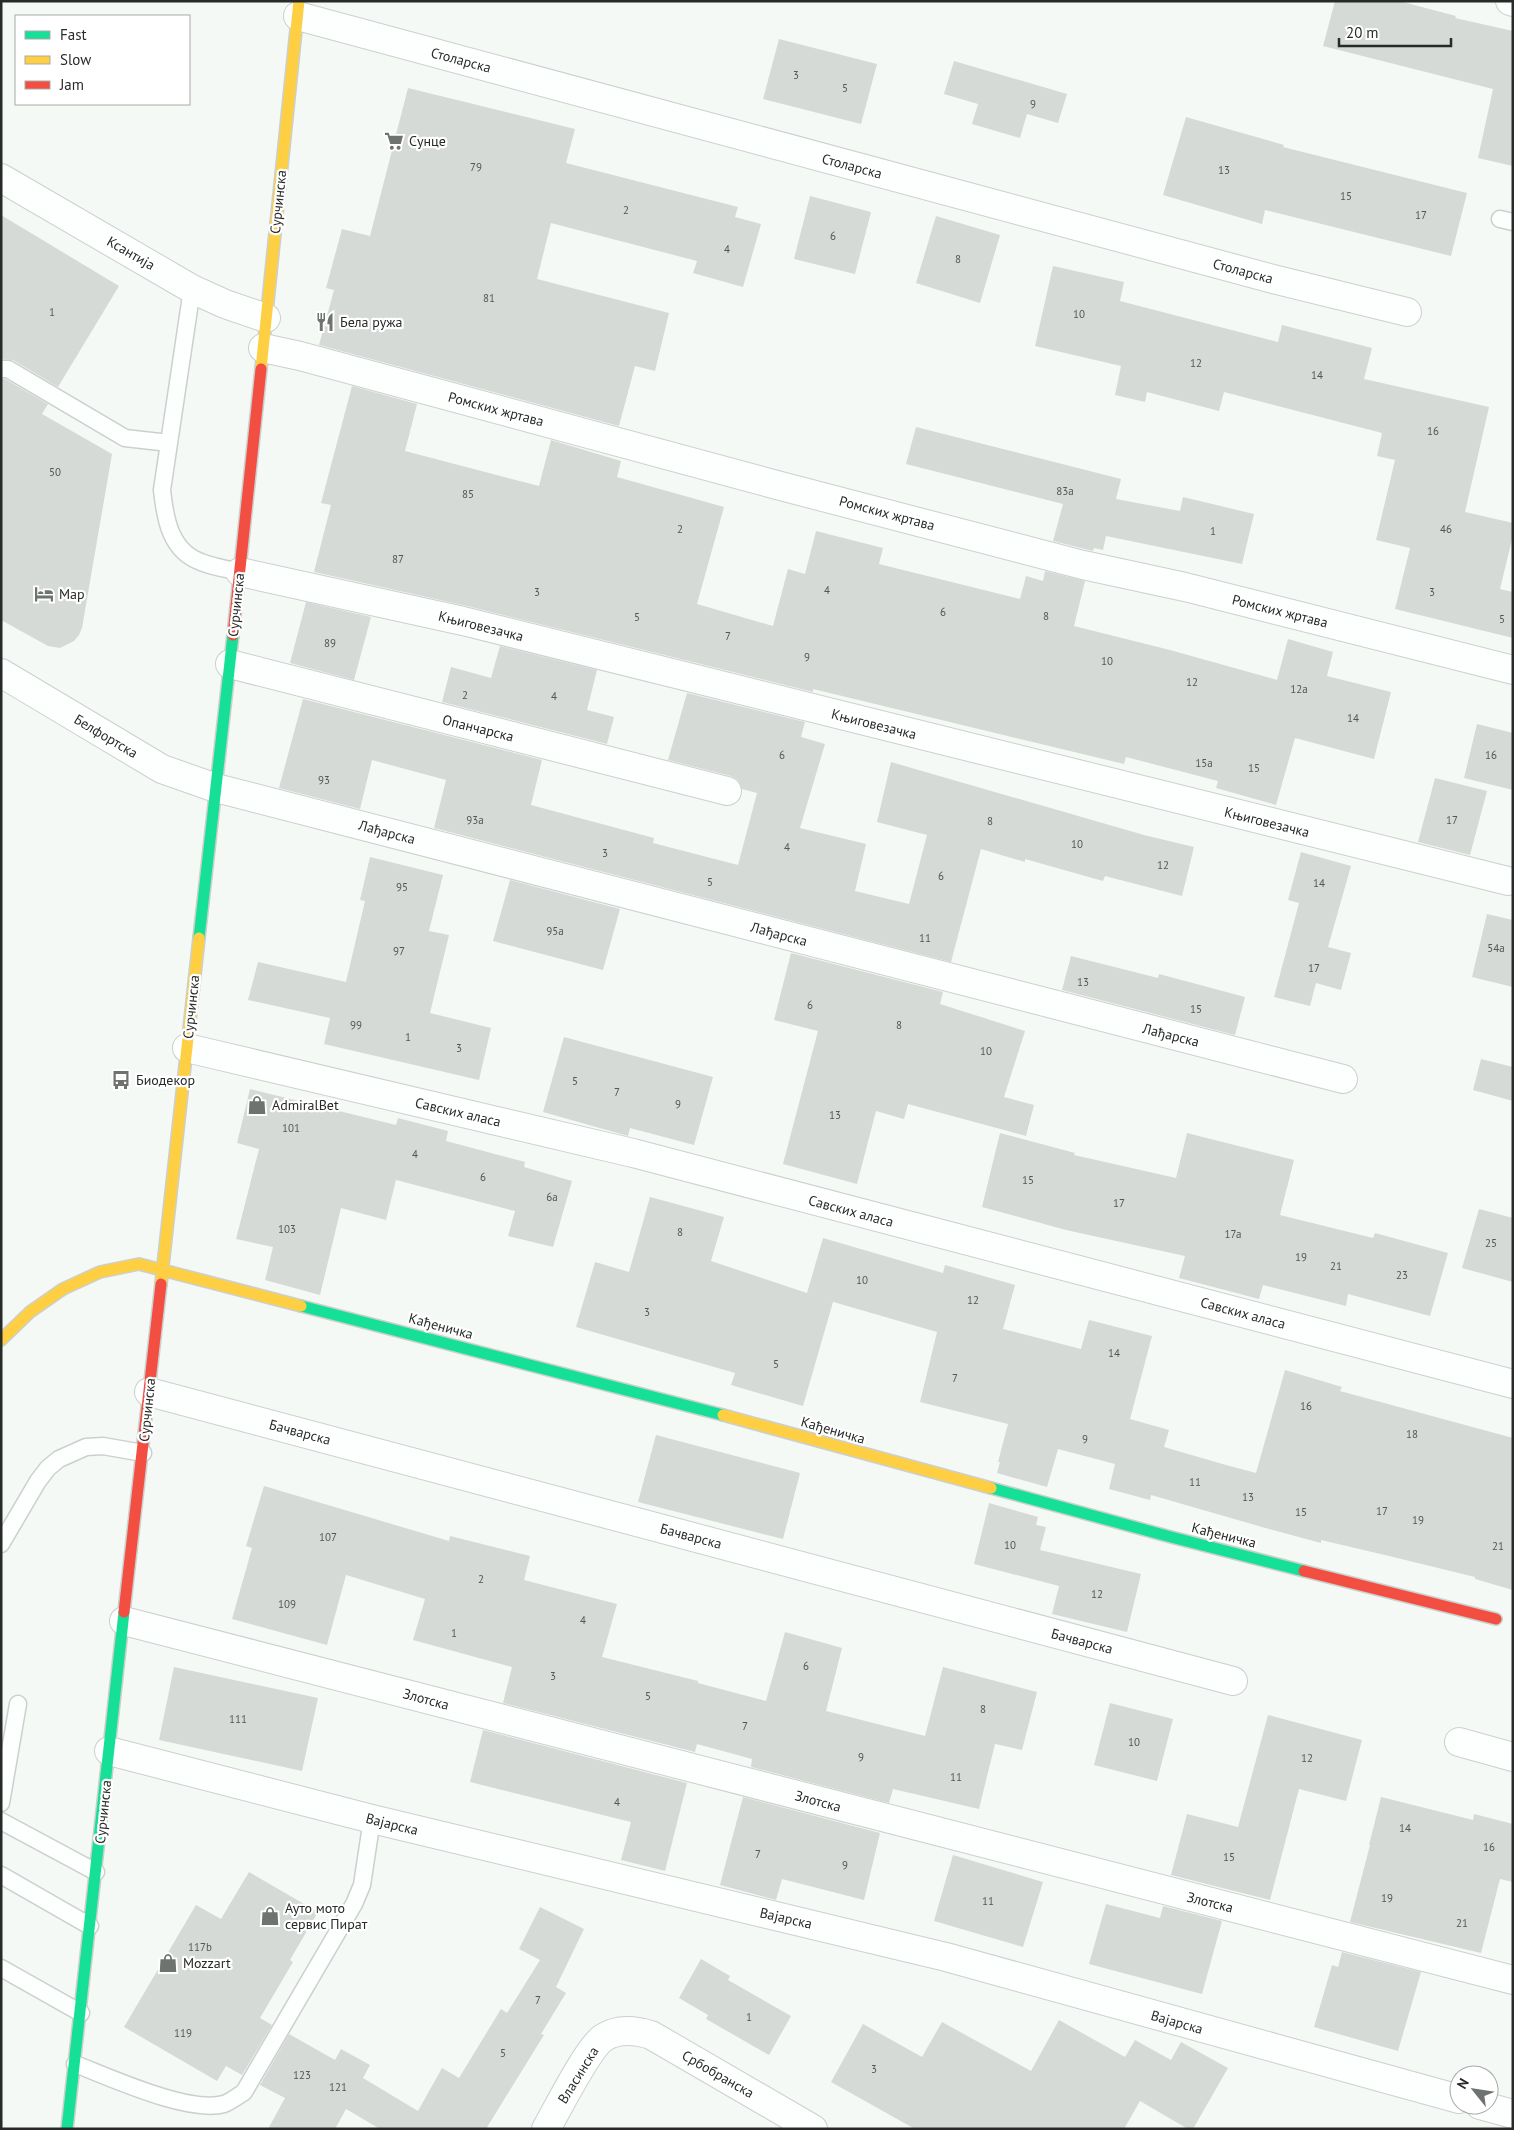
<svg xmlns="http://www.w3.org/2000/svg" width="1514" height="2130" viewBox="0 0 1514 2130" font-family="'PT Sans',sans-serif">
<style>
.building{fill:#d5dad6}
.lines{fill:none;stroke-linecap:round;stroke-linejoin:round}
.lane-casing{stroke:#ccd0cd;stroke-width:19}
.street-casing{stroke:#ccd0cd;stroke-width:30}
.fast-casing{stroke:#ccd0cd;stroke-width:14}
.slow-casing{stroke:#ccd0cd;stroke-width:14}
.jam-casing{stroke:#ccd0cd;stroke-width:14}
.lane{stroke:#fdfefe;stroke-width:16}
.street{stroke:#fdfefe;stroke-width:28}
.fast{stroke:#16e098;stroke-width:11}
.slow{stroke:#ffcf43;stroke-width:11}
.jam{stroke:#f24e42;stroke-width:11}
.labels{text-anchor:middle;stroke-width:4.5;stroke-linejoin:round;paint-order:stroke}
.number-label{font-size:11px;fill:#525754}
.street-label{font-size:14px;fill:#272b28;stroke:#fff}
.poi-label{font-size:14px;fill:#272b28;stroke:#fff;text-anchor:start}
</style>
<rect width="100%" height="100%" fill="#f4f9f5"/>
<path class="building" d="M 1335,1 L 1399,1 L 1456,16 L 1455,18 L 1513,31 L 1513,166 L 1478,158 L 1493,89 L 1323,46 Z
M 779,39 L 877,64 L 861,124 L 763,99 Z
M 954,61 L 1067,94 L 1058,123 L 1027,114 L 1020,138 L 972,124 L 978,104 L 944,94 Z
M 408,88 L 575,129 L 566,163 L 738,207 L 735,217 L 761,224 L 743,287 L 693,273 L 697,261 L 551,223 L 537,279 L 669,313 L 655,371 L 635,366 L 619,426 L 319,345 L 334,290 L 326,288 L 342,229 L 370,236 Z
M 1186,117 L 1284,145 L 1283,147 L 1467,193 L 1451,256 L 1265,210 L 1262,224 L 1163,195 Z
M 810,196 L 871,212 L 855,274 L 794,259 Z
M 1,215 L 119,286 L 58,387 L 13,360 L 1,359 Z
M 936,216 L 1000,235 L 980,303 L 916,283 Z
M 1053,266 L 1124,282 L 1120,301 L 1278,342 L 1282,325 L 1372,348 L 1364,379 L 1489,407 L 1465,512 L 1513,523 L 1513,535 L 1500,589 L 1513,592 L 1513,638 L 1395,609 L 1410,548 L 1376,540 L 1395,460 L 1377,456 L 1382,433 L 1224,392 L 1219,411 L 1147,392 L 1145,402 L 1115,395 L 1121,366 L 1035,346 Z
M 1,379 L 5,379 L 48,404 L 42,414 L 112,454 L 82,628 L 79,635 L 74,641 L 60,648 L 48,646 L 1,620 Z
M 352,386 L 417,404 L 405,451 L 539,486 L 551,440 L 621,461 L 617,477 L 724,507 L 697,604 L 773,626 L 788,569 L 805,574 L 816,531 L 883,548 L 879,564 L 1020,599 L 1026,576 L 1043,581 L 1045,571 L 1085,581 L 1074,626 L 1170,650 L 1277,680 L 1288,639 L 1333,652 L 1327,676 L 1391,692 L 1374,759 L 1295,738 L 1276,805 L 1216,788 L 1218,781 L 1126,757 L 1124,764 L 813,689 L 813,692 L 467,606 L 314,572 L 331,505 L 321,503 Z
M 916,427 L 1121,479 L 1116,499 L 1180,511 L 1183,497 L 1254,514 L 1242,564 L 1106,536 L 1103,550 L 1094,548 L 1093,551 L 1053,541 L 1063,504 L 906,464 Z
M 306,602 L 371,617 L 354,680 L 290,663 Z
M 500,646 L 597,670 L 587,710 L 614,717 L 607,744 L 442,702 L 451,667 L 491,678 Z
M 687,693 L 805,722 L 801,737 L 825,744 L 800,828 L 866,844 L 855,891 L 909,904 L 927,835 L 877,822 L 891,762 L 1144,835 L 1194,847 L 1182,896 L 1105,876 L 1103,881 L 1025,859 L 1025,862 L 981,849 L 951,962 L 434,828 L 446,780 L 372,760 L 360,809 L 279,788 L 303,699 L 542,760 L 531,805 L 654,838 L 653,843 L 738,865 L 757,793 L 742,789 L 738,780 L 731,776 L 668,760 Z
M 1477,724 L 1513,733 L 1513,790 L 1464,778 Z
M 1435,778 L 1487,791 L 1470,855 L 1418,842 Z
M 1301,852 L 1351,866 L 1328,947 L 1351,953 L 1341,990 L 1316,983 L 1310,1006 L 1274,997 L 1299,903 L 1288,900 Z
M 370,857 L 443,875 L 429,931 L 449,935 L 430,1013 L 491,1028 L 479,1080 L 324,1044 L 330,1018 L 248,1000 L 258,962 L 346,982 L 365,901 L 360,900 Z
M 510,880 L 620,909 L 603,970 L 493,941 Z
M 1487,914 L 1513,920 L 1513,987 L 1472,977 Z
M 791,953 L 943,992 L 940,1004 L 1025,1031 L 1004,1097 L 1034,1105 L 1026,1136 L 908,1104 L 904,1119 L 876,1111 L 857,1184 L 783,1164 L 818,1031 L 774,1020 Z
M 1071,956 L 1158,978 L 1159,974 L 1245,997 L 1235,1035 L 1062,990 Z
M 564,1037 L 713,1077 L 694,1145 L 630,1128 L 628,1136 L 543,1112 Z
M 1481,1059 L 1513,1067 L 1513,1101 L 1473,1090 Z
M 250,1089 L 396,1125 L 398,1118 L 448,1131 L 446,1141 L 525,1162 L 524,1167 L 572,1181 L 553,1247 L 508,1236 L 515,1211 L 396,1180 L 386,1220 L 341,1208 L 320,1295 L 265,1280 L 273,1247 L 236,1239 L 259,1149 L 237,1143 Z
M 1000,1133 L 1075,1153 L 1074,1155 L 1176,1178 L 1187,1133 L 1294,1160 L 1280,1215 L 1373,1238 L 1375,1233 L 1448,1253 L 1430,1316 L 1348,1294 L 1346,1306 L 1263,1285 L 1259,1299 L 1179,1278 L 1185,1256 L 1066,1230 L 982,1207 Z
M 650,1197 L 724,1217 L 711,1261 L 807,1293 L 823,1238 L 943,1273 L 945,1265 L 1015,1285 L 1003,1329 L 1081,1349 L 1089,1320 L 1152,1336 L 1130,1419 L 1169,1430 L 1164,1447 L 1226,1465 L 1256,1473 L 1285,1370 L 1342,1387 L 1340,1391 L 1513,1438 L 1513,1590 L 1475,1579 L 1475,1577 L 1389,1556 L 1321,1540 L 1321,1543 L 1269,1529 L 1151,1495 L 1150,1500 L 1109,1489 L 1115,1464 L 1058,1449 L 1047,1487 L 997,1473 L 1000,1462 L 998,1462 L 1008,1424 L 920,1402 L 937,1332 L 823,1299 L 833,1302 L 803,1406 L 731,1385 L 735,1373 L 576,1327 L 595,1262 L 629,1272 Z
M 1479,1209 L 1513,1218 L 1513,1282 L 1462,1268 Z
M 656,1435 L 800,1473 L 783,1539 L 638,1502 Z
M 264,1486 L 449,1541 L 450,1536 L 530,1556 L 524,1580 L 617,1604 L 602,1657 L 698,1681 L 698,1683 L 766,1701 L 785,1632 L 842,1648 L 826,1711 L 925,1736 L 943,1667 L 1037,1692 L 1022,1750 L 995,1744 L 979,1809 L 893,1789 L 889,1803 L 751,1767 L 752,1759 L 697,1744 L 695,1752 L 503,1703 L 512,1667 L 413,1640 L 425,1599 L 346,1575 L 327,1645 L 232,1619 L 252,1548 L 246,1546 Z
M 989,1503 L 1038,1517 L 1036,1525 L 1046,1527 L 1040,1550 L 1141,1574 L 1127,1632 L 1052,1614 L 1059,1586 L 974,1564 Z
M 174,1667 L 318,1698 L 302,1771 L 159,1740 Z
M 1110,1703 L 1173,1719 L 1157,1781 L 1094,1765 Z
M 1268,1715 L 1362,1740 L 1346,1801 L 1299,1789 L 1270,1900 L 1171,1875 L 1187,1814 L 1238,1827 Z
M 483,1730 L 687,1783 L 665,1871 L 621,1860 L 631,1822 L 470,1782 Z
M 743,1797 L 880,1833 L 864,1900 L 782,1879 L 776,1900 L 720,1885 Z
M 1381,1797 L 1473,1820 L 1474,1814 L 1513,1824 L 1513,1882 L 1500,1879 L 1481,1953 L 1350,1922 L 1370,1845 L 1369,1845 Z
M 953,1855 L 1043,1882 L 1023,1947 L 934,1921 Z
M 249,1872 L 318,1912 L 290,1960 L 293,1962 L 260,2018 L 272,2025 L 242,2075 L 226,2066 L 217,2081 L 124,2027 L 196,1905 L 221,1919 Z
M 1106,1904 L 1160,1918 L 1163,1906 L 1222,1921 L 1202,1994 L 1089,1964 Z
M 540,1907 L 584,1929 L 556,1987 L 566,1993 L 541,2034 L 544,2035 L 486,2129 L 380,2129 L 346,2109 L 335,2129 L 268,2129 L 285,2098 L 260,2085 L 289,2034 L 335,2060 L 341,2049 L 370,2065 L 363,2078 L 418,2111 L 442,2068 L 459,2078 L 501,2009 L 507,2013 L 540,1960 L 519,1949 Z
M 1342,1952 L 1421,1972 L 1398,2051 L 1314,2027 L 1332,1965 L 1338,1967 Z
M 701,1959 L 730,1976 L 728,1980 L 791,2016 L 769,2055 L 706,2019 L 708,2015 L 679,1998 Z
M 1059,2020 L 1125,2057 L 1135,2040 L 1171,2060 L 1181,2042 L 1228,2068 L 1193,2129 L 1188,2129 L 1140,2101 L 1124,2129 L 915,2129 L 831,2082 L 863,2024 L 922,2057 L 942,2022 L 1031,2071 Z"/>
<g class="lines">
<g class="lane-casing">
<path id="lane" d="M 1500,219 L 1513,222
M 192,289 L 162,490 C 165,518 170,551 201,562 C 213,567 227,569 240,572
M 1,369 L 8,369 L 125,438 L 169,443
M 1,1544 L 38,1481 L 48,1468 L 59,1459 L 86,1447 L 103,1446 L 143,1453
M 1,1803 L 18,1704
M 1,1821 L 96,1872
M 1,1875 L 90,1926
M 1,1968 L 81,2013
M 75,2064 C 109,2077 189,2114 224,2104 C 230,2102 238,2096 244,2092 L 354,1904 L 362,1885 L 372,1819"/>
</g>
<g class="street-casing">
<path id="street" d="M 1510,1 L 1513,2
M 298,16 L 1273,279 L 1407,312
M 1,178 L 192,289 L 225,304 L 266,318
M 263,348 L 300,356 L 773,484 L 1083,565 L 1185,587 L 1513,670
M 240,572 L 463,621 L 1508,881
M 230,664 L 727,791
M 1,673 L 162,769 L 216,788 L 1343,1079
M 187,1048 L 633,1153 L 1513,1384
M 149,1392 L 1233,1681
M 124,1621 L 1513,1980
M 1459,1742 L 1513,1757
M 109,1751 L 372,1819 L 946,1957 L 1459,2099
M 1480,2105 L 1513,2114
M 546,2129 C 557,2110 588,2048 603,2038 C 618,2028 635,2030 651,2035 L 813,2129"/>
</g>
<g class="fast-casing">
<path id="fast" d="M 199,938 L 233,635
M 301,1306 L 723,1415
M 991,1488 L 1171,1537 L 1304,1571
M 67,2129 L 124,1612"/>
</g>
<g class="slow-casing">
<path id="slow" d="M 261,369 L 299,1
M 161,1284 L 199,938
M 1,1340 L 30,1312 L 63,1289 L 100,1272 L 139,1264 L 301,1306
M 723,1415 L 991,1488"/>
</g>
<g class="jam-casing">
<path id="jam" d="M 233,635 L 261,369
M 1304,1571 L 1496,1619
M 124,1612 L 161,1284"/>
</g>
<use href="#lane" class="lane"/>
<use href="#street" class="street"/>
<use href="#fast" class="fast"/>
<use href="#slow" class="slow"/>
<use href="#jam" class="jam"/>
</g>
<defs>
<g id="supermarket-bare" transform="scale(1.5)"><path d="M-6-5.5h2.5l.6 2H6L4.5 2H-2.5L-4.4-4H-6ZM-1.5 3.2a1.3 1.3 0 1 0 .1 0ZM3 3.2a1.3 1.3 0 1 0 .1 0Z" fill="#6f7370" stroke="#fff" stroke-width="2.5" paint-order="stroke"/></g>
<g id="restaurant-bare" transform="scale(1.5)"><path d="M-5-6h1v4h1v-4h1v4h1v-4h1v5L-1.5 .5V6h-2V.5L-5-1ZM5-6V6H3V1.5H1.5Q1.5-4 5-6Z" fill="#6f7370" stroke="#fff" stroke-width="2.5" paint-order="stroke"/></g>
<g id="hotel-bare" transform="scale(1.5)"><path d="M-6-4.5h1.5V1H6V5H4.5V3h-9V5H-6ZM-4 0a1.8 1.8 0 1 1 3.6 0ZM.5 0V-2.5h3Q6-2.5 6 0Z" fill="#6f7370" stroke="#fff" stroke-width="2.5" paint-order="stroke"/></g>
<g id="bus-bare" transform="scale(1.5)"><path d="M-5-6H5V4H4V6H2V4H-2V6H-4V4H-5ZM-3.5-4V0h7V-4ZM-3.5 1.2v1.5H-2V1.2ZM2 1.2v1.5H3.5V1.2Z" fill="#6f7370" stroke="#fff" stroke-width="2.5" paint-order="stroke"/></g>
<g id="shop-bare" transform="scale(1.5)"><path d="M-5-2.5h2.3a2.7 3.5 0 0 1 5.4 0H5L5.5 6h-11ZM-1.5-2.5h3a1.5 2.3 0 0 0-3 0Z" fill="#6f7370" stroke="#fff" stroke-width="2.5" paint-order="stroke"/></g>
</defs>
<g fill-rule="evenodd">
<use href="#supermarket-bare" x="394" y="141"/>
<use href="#restaurant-bare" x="325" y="322"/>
<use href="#hotel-bare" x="44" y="594"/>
<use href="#bus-bare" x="121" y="1080"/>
<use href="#shop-bare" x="257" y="1105"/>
<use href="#shop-bare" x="270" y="1916"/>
<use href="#shop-bare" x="168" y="1963"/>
</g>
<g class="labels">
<g class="number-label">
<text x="796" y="79">3</text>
<text x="845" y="92">5</text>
<text x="1033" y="108">9</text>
<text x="476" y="171">79</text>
<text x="1224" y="174">13</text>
<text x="1346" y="200">15</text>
<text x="626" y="214">2</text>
<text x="1421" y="219">17</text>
<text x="833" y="240">6</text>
<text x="727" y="253">4</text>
<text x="958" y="263">8</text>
<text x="489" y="302">81</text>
<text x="52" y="316">1</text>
<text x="1079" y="318">10</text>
<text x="1196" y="367">12</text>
<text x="1317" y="379">14</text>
<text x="1433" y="435">16</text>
<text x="55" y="476">50</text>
<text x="1065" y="495">83a</text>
<text x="468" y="498">85</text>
<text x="680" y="533">2</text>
<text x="1446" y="533">46</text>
<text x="1213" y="535">1</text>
<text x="398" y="563">87</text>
<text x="827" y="594">4</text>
<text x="537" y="596">3</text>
<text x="1432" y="596">3</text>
<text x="943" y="616">6</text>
<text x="1046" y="620">8</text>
<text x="637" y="621">5</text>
<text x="1502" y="623">5</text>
<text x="728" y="640">7</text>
<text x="330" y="647">89</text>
<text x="807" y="661">9</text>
<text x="1107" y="665">10</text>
<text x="1192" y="686">12</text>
<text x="1299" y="693">12a</text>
<text x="465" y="699">2</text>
<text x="554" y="700">4</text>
<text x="1353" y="722">14</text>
<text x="782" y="759">6</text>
<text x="1491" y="759">16</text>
<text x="1204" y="767">15a</text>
<text x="1254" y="772">15</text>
<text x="324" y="784">93</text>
<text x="475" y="824">93a</text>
<text x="1452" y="824">17</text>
<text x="990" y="825">8</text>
<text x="1077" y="848">10</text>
<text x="787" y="851">4</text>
<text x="605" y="857">3</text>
<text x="1163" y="869">12</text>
<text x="941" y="880">6</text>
<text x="710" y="886">5</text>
<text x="1319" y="887">14</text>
<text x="402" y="891">95</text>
<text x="555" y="935">95a</text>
<text x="925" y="942">11</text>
<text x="1496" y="952">54a</text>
<text x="399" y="955">97</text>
<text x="1314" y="972">17</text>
<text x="1083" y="986">13</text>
<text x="810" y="1009">6</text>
<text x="1196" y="1013">15</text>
<text x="356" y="1029">99</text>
<text x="899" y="1029">8</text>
<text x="408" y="1041">1</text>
<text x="459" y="1052">3</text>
<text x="986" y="1055">10</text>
<text x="575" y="1085">5</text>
<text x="617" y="1096">7</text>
<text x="678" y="1108">9</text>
<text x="835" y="1119">13</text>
<text x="291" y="1132">101</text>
<text x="415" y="1158">4</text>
<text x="483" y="1181">6</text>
<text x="1028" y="1184">15</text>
<text x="552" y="1201">6a</text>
<text x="1119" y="1207">17</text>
<text x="287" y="1233">103</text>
<text x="680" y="1236">8</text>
<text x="1233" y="1238">17a</text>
<text x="1491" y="1247">25</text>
<text x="1301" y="1261">19</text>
<text x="1336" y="1270">21</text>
<text x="1402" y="1279">23</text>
<text x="862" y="1284">10</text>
<text x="973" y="1304">12</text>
<text x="647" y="1316">3</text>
<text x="1114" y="1357">14</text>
<text x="776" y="1368">5</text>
<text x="955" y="1382">7</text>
<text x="1306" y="1410">16</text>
<text x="1412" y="1438">18</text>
<text x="1085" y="1443">9</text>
<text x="1195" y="1486">11</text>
<text x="1248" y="1501">13</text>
<text x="1382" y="1515">17</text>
<text x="1301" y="1516">15</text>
<text x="1418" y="1524">19</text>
<text x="328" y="1541">107</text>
<text x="1010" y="1549">10</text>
<text x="1498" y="1550">21</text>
<text x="481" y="1583">2</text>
<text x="1097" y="1598">12</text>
<text x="287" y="1608">109</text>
<text x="583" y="1624">4</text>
<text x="454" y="1637">1</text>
<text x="806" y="1670">6</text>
<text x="553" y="1680">3</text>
<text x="648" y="1700">5</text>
<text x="983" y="1713">8</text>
<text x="238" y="1723">111</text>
<text x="745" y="1730">7</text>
<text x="1134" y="1746">10</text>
<text x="861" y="1761">9</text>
<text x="1307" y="1762">12</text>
<text x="956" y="1781">11</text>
<text x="617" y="1806">4</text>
<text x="1405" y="1832">14</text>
<text x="1489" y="1851">16</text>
<text x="758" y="1858">7</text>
<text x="1229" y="1861">15</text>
<text x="845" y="1869">9</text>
<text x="1387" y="1902">19</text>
<text x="988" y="1905">11</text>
<text x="1462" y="1927">21</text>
<text x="200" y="1951">117b</text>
<text x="538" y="2004">7</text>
<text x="749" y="2021">1</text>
<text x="183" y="2037">119</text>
<text x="503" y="2057">5</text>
<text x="874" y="2073">3</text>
<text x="302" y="2079">123</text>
<text x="338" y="2091">121</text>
</g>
<g class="street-label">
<text transform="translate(461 60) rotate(15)" y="5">Столарска</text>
<text transform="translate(852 166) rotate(15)" y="5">Столарска</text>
<text transform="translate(278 202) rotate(-84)" y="5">Сурчинска</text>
<text transform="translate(131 253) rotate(30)" y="5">Ксантија</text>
<text transform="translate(1243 271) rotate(15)" y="5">Столарска</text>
<text transform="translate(496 409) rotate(15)" y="5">Ромских жртава</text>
<text transform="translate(887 513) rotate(15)" y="5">Ромских жртава</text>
<text transform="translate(236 605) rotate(-84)" y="5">Сурчинска</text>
<text transform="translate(1280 611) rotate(14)" y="5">Ромских жртава</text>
<text transform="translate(481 626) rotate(14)" y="5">Књиговезачка</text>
<text transform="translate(874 724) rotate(14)" y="5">Књиговезачка</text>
<text transform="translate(478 728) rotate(14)" y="5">Опанчарска</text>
<text transform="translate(106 736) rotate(31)" y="5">Белфортска</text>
<text transform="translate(1267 822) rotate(14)" y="5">Књиговезачка</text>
<text transform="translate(387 832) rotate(15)" y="5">Лађарска</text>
<text transform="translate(779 934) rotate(15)" y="5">Лађарска</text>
<text transform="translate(191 1007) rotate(-84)" y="5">Сурчинска</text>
<text transform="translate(1171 1035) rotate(14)" y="5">Лађарска</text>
<text transform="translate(458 1112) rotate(13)" y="5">Савских аласа</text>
<text transform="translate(851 1211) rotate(15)" y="5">Савских аласа</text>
<text transform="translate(1243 1313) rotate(15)" y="5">Савских аласа</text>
<text transform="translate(441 1326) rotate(15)" y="5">Кађеничка</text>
<text transform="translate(147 1410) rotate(-84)" y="5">Сурчинска</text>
<text transform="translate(833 1430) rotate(16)" y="5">Кађеничка</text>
<text transform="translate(300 1432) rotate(15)" y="5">Бачварска</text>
<text transform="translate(1224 1535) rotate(14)" y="5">Кађеничка</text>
<text transform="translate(691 1536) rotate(15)" y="5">Бачварска</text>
<text transform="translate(1082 1641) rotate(15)" y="5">Бачварска</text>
<text transform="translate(426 1699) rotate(15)" y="5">Злотска</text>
<text transform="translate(818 1801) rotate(15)" y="5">Злотска</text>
<text transform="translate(103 1812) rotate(-84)" y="5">Сурчинска</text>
<text transform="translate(392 1824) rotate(14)" y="5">Вајарска</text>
<text transform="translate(1210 1902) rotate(14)" y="5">Злотска</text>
<text transform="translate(786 1918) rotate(13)" y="5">Вајарска</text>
<text transform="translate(1177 2022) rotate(16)" y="5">Вајарска</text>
<text transform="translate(718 2074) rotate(30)" y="5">Србобранска</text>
<text transform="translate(578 2075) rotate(-58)" y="5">Власинска</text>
</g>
<g class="poi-label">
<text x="409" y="146">Сунце</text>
<text x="340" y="327">Бела ружа</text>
<text x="59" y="599">Мар</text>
<text x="136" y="1085">Биодекор</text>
<text x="272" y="1110">AdmiralBet</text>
<text x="285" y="1913">Ауто мото<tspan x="285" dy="16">сервис Пират</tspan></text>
<text x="183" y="1968">Mozzart</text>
</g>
</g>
<rect width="1514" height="2130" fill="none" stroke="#272b28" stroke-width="5"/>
<rect x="15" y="15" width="175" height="90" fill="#ffffff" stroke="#a9aaa9"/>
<rect x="25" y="31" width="25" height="8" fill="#16e098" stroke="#a9aaa9"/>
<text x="60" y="40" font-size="15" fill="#272b28">Fast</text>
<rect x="25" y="56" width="25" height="8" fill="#ffcf43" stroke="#a9aaa9"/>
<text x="60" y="65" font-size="15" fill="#272b28">Slow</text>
<rect x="25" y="81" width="25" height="8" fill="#f24e42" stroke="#a9aaa9"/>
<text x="60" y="90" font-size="15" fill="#272b28">Jam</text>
<g transform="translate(1474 2090) rotate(300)"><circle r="24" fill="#ffffff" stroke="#a9aaa9"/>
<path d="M0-4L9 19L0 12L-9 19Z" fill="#6f7370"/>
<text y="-8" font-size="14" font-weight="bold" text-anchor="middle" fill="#272b28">N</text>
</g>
<path d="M1339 38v8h112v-8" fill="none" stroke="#272b28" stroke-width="2.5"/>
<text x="1346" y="38" font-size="15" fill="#272b28" stroke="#ffffff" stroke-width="4" paint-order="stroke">20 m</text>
</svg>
